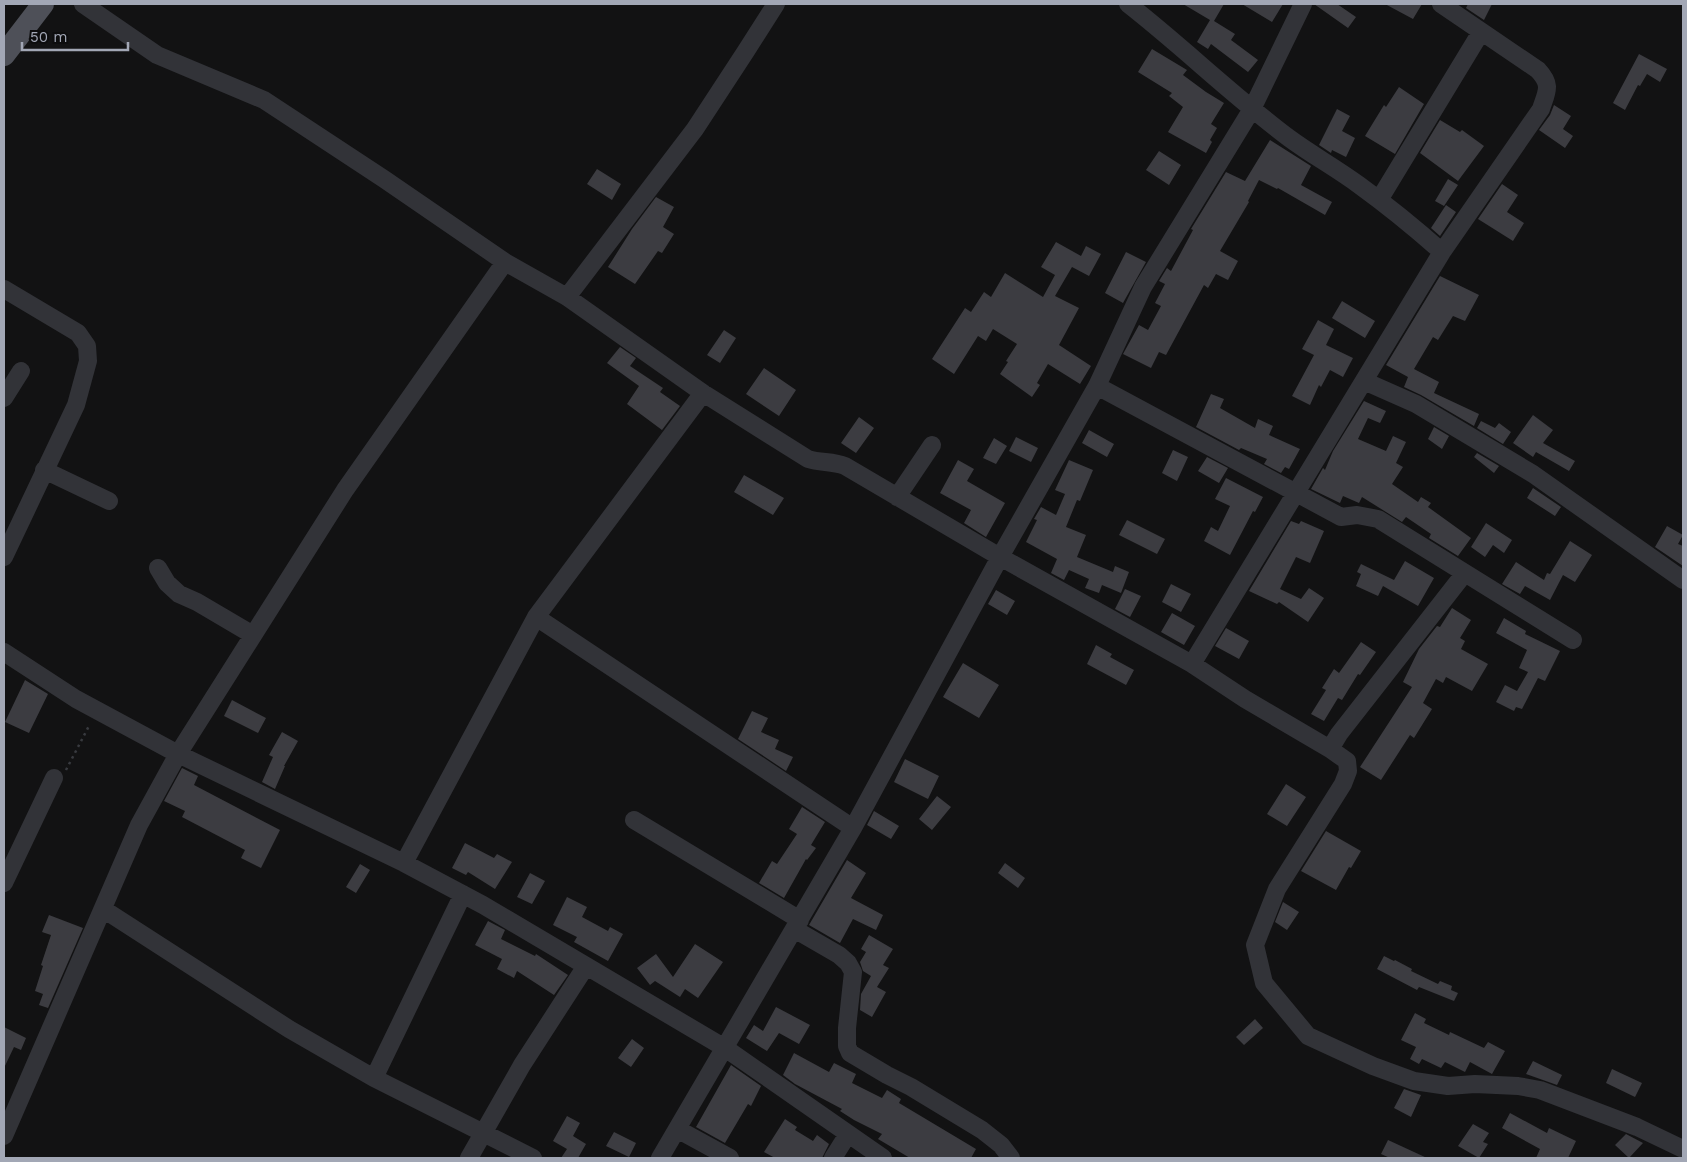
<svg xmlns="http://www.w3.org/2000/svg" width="1687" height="1162" viewBox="0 0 1687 1162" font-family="'Work Sans',sans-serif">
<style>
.building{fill:#3c3c41}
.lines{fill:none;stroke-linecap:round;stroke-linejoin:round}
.path{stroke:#383a3f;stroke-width:2.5;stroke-dasharray:2.5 4;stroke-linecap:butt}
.minor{stroke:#323338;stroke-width:18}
.major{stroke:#4e5058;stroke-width:22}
</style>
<rect width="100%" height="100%" fill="#121213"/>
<path class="building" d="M 1183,4 L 1224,4 L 1214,21 L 1235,34 L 1231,40 L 1258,60 L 1248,72 L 1211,44 L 1208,49 L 1197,42 L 1210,20 Z
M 1242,4 L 1283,4 L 1272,22 Z
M 1314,4 L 1337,4 L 1356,17 L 1348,28 Z
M 1385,4 L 1422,4 L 1413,19 Z
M 1468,4 L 1492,4 L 1484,20 L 1466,8 Z
M 1152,49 L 1187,70 L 1183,75 L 1206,92 L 1224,103 L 1211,124 L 1217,128 L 1210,140 L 1212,142 L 1206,153 L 1168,132 L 1183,107 L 1169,96 L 1172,93 L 1138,72 Z
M 1639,54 L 1667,69 L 1660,82 L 1647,74 L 1640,86 L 1638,85 L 1625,110 L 1613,103 Z
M 1399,87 L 1424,104 L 1395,154 L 1365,136 L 1384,105 L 1386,107 Z
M 1554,105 L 1571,116 L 1563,129 L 1573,136 L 1565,148 L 1539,130 L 1550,115 Z
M 1337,109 L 1350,116 L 1342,131 L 1355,138 L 1346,157 L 1332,150 L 1331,153 L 1319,145 Z
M 1440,120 L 1460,132 L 1462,130 L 1484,146 L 1458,181 L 1420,153 Z
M 1270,140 L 1311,166 L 1301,185 L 1332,202 L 1325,215 L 1278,188 L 1277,189 L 1259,180 L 1248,201 L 1249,202 L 1220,251 L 1238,261 L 1228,280 L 1216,274 L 1208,288 L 1204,285 L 1166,355 L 1159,352 L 1151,368 L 1123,354 L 1139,325 L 1148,330 L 1161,306 L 1155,303 L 1165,284 L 1159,281 L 1167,268 L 1171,271 L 1193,230 L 1191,229 L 1226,172 L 1245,181 Z
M 1159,151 L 1181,165 L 1169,185 L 1146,170 Z
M 597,169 L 621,184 L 612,200 L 587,184 Z
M 1448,179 L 1458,185 L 1444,206 L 1435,201 Z
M 1502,184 L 1518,195 L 1507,212 L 1524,223 L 1513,241 L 1478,219 Z
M 656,197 L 674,207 L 663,227 L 674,234 L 662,253 L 658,251 L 635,284 L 608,267 L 632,229 Z
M 1446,205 L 1456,212 L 1440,236 L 1431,228 Z
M 1056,242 L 1081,256 L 1086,246 L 1101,254 L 1089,276 L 1072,267 L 1055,296 L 1079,308 L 1059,345 L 1091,366 L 1080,384 L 1048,364 L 1037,383 L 1040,385 L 1032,397 L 1000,374 L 1008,362 L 1006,361 L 1017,344 L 993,329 L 986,341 L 978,336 L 954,374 L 932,359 L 965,308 L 971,312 L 984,292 L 991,297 L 1005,273 L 1043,297 L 1055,275 L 1041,267 Z
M 1126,252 L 1146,262 L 1123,303 L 1105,293 Z
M 1440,276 L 1479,295 L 1465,321 L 1453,316 L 1438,340 L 1433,337 L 1414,369 L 1439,382 L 1434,393 L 1479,414 L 1474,426 L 1421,395 L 1404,387 L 1408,377 L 1386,365 Z
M 1342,301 L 1375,321 L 1365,338 L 1332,318 Z
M 1318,320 L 1334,329 L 1326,345 L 1353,358 L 1343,377 L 1330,370 L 1321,387 L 1319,385 L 1310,405 L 1292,396 L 1314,355 L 1302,349 Z
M 724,330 L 736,338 L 720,363 L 707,355 Z
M 620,347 L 636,358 L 630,366 L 663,388 L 660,392 L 680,406 L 662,430 L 627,404 L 639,386 L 607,363 Z
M 764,368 L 796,390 L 779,416 L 746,394 Z
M 1211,394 L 1224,399 L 1220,408 L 1255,428 L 1258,419 L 1273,426 L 1269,435 L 1300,449 L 1289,469 L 1285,467 L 1281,473 L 1264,464 L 1267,459 L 1241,448 L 1239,450 L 1196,427 Z
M 1364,401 L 1386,411 L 1380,423 L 1368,418 L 1358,439 L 1386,451 L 1393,436 L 1406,442 L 1396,463 L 1403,467 L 1392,484 L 1418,502 L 1421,497 L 1431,503 L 1428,507 L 1471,538 L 1458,556 L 1429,538 L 1431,534 L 1406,517 L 1402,522 L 1362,497 L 1359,503 L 1343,496 L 1340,503 L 1311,489 L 1323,468 L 1325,470 L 1333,451 Z
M 1533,415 L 1553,430 L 1543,443 L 1575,461 L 1569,471 L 1536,452 L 1533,457 L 1513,443 Z
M 859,417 L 874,428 L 856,453 L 841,443 Z
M 1481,421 L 1495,428 L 1499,423 L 1511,432 L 1503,444 L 1477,428 Z
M 1434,427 L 1449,436 L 1442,449 L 1428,439 Z
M 1089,430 L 1114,444 L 1107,457 L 1082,443 Z
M 1016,437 L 1038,448 L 1031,462 L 1009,451 Z
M 994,438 L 1007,446 L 996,464 L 983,458 Z
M 1173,450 L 1188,457 L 1177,481 L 1162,473 Z
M 1477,453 L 1499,466 L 1494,473 L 1474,457 Z
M 1207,457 L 1228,468 L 1219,483 L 1198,471 Z
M 958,460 L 974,469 L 967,481 L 1005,503 L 986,537 L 964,523 L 971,510 L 940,493 Z
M 1069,460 L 1093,470 L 1080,501 L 1077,500 L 1066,527 L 1086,535 L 1077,557 L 1113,572 L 1115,566 L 1129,572 L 1121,593 L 1102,585 L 1099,593 L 1085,588 L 1089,579 L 1069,570 L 1064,580 L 1051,573 L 1057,559 L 1026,542 L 1037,520 L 1034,519 L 1041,507 L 1056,515 L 1065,494 L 1055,490 Z
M 744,475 L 784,498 L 773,515 L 734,492 Z
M 1226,478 L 1263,497 L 1255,512 L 1253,511 L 1230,555 L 1204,541 L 1211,527 L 1218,531 L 1230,506 L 1215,499 Z
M 1533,488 L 1561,507 L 1555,516 L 1527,498 Z
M 1127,520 L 1165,539 L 1157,554 L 1119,535 Z
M 1291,521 L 1299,524 L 1301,521 L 1324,531 L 1310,563 L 1296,557 L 1280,589 L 1301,599 L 1309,588 L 1324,598 L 1308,622 L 1279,602 L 1277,604 L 1249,591 Z
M 1486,523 L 1512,540 L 1504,553 L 1493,545 L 1485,557 L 1471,547 Z
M 1667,526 L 1683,535 L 1678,544 L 1683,546 L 1683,566 L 1655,547 Z
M 1570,541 L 1592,555 L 1575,582 L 1563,575 L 1550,600 L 1525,586 L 1520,594 L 1502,584 L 1516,562 L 1544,580 L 1547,573 L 1550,574 Z
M 1405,561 L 1434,578 L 1418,606 L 1383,586 L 1378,596 L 1356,586 L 1361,574 L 1357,572 L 1361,564 L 1394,580 Z
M 1171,584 L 1191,594 L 1181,612 L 1162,602 Z
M 1125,589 L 1141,596 L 1130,617 L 1115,609 Z
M 996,590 L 1015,601 L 1007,615 L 988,604 Z
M 1452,608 L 1471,620 L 1460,638 L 1465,641 L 1461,649 L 1488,664 L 1472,691 L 1446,677 L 1443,683 L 1436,679 L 1423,703 L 1432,709 L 1414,738 L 1410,735 L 1381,780 L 1360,767 L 1412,687 L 1403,682 L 1419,649 L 1437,626 L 1440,627 Z
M 1172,613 L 1195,626 L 1184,645 L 1161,632 Z
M 1504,618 L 1526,631 L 1525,634 L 1560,651 L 1545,681 L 1538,678 L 1522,709 L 1516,707 L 1514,711 L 1496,702 L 1505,685 L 1517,691 L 1528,672 L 1519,668 L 1527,650 L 1496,633 Z
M 1226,628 L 1249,641 L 1239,659 L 1215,646 Z
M 1361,642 L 1376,652 L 1360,675 L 1358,674 L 1342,700 L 1338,698 L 1324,721 L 1311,714 L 1326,690 L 1322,688 L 1334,669 L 1339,673 Z
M 1096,645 L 1112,654 L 1110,657 L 1134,670 L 1126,685 L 1087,664 Z
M 963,663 L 999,685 L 979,718 L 943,697 Z
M 25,680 L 48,694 L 29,733 L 5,722 Z
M 232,700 L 266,718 L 258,733 L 224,716 Z
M 752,711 L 768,718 L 761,732 L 779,740 L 775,749 L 793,757 L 786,771 L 738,739 Z
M 282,732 L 298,741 L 284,766 L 285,766 L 275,789 L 262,782 L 273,757 L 269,755 Z
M 905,759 L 939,776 L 928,799 L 894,782 Z
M 182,768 L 198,776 L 194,785 L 280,830 L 261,868 L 241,858 L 245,850 L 182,817 L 185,811 L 164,801 Z
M 1286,784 L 1306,797 L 1287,826 L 1267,814 Z
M 937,796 L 951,807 L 932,830 L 919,819 Z
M 802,807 L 825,822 L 811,845 L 816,848 L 807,860 L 806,859 L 784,898 L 759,883 L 772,861 L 777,864 L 797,834 L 789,829 Z
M 874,811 L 899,826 L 891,839 L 867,825 Z
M 1326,831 L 1361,851 L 1351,868 L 1349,867 L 1336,890 L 1301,871 Z
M 465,843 L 494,858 L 497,854 L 512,862 L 495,889 L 468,872 L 466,875 L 452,868 Z
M 847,860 L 866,873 L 851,898 L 883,915 L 876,930 L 853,919 L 840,943 L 809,925 Z
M 1005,863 L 1025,878 L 1018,888 L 998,873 Z
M 360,864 L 370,870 L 356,893 L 346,887 Z
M 530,873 L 545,881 L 532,904 L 517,897 Z
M 567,897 L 587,907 L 582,917 L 608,931 L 610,927 L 623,934 L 608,961 L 574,942 L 577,937 L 553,925 Z
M 1283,902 L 1299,912 L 1287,930 L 1275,922 Z
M 49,915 L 83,928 L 48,1008 L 39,1005 L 43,994 L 35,991 L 43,966 L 41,965 L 51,935 L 42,932 Z
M 488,921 L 505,930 L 501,939 L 535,956 L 536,954 L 568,975 L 554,995 L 517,971 L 514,978 L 497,969 L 502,959 L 475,945 Z
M 869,935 L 893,949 L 883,965 L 889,968 L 877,987 L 886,992 L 872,1017 L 860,1010 L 861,994 L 871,976 L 863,971 L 860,962 L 866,952 L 861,949 Z
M 695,944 L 723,962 L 698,998 L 685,989 L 680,997 L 655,981 L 650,985 L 637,968 L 656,954 L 673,977 Z
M 1384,956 L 1394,961 L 1395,960 L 1412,969 L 1411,971 L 1438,984 L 1440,981 L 1452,986 L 1451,990 L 1458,993 L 1454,1001 L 1419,987 L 1417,990 L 1377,969 Z
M 776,1007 L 810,1025 L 799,1044 L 779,1033 L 767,1051 L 746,1038 L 754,1025 L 763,1031 Z
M 1415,1013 L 1426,1019 L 1424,1023 L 1449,1035 L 1450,1032 L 1484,1048 L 1488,1042 L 1505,1051 L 1492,1074 L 1470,1062 L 1465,1072 L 1445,1062 L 1441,1068 L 1422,1059 L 1419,1064 L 1410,1059 L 1416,1047 L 1401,1040 Z
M 1255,1019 L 1263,1028 L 1244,1045 L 1236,1037 Z
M 4,1027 L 26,1038 L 21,1050 L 14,1047 L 4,1068 Z
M 632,1039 L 644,1048 L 631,1067 L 618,1058 Z
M 794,1053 L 829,1072 L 834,1063 L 856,1074 L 852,1083 L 882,1098 L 887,1090 L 901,1099 L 899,1103 L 976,1149 L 971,1158 L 910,1158 L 878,1139 L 882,1134 L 854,1120 L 840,1111 L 842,1109 L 795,1084 L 783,1075 Z
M 1533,1061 L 1562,1075 L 1557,1085 L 1526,1074 Z
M 731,1065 L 761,1086 L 751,1106 L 748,1104 L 725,1143 L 696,1127 Z
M 1612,1069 L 1642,1083 L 1635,1097 L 1606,1083 Z
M 1404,1089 L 1421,1095 L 1411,1117 L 1394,1108 Z
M 1510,1113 L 1547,1133 L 1549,1128 L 1576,1141 L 1568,1158 L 1536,1158 L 1540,1149 L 1502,1128 Z
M 567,1116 L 580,1123 L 573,1136 L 586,1144 L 578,1158 L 561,1158 L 567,1149 L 553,1141 Z
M 785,1119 L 797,1127 L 795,1130 L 813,1141 L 817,1135 L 829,1144 L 822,1158 L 775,1158 L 764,1152 Z
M 1473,1124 L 1489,1133 L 1483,1142 L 1488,1144 L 1479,1158 L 1458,1146 Z
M 614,1132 L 636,1143 L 629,1157 L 606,1146 Z
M 1626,1134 L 1643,1143 L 1629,1158 L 1615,1145 Z
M 1388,1140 L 1427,1158 L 1390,1158 L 1381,1154 Z"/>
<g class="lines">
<path class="path" d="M 66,770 L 90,724"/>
<path class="minor" d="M 83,4 L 157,55 L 264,100 L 384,179 L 505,262 L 567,297 L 703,393 L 808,459 C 821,463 833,461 845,466 L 1000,557 L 1192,664 L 1245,699 L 1330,749 L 1339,734 L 1464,574
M 1128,4 C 1183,47 1233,96 1289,138 C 1312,155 1336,168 1359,185 C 1388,206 1415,228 1442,252 L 1192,664
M 1441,4 L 1538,70 C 1552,85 1547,91 1541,109 L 1442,252
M 1379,200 L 1481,32
M 4,289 L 78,333 L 87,346 L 88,361 L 76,405 L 4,557
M 567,297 L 695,129 L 746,51 L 776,4
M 1364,381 L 1416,404 L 1533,474 L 1683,580
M 1097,386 L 1341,517 L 1357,515 L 1378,519 L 1573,640
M 4,398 L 21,371
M 44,470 L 109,501
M 897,497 L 932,445
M 158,568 L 167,583 L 179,594 L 197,602 L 253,635
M 536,617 L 853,828
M 4,652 L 76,699 L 178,754 L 404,863 L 483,905 L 725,1048 L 883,1158
M 1330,749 L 1347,761 L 1348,771 L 1343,784 L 1277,889 L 1255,945 L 1264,983 L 1308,1036 L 1373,1066 L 1414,1081 L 1448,1086 L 1475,1084 L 1518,1086 L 1540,1090 L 1637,1127 L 1683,1149
M 634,820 L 800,920
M 404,863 L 536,617 L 703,393
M 4,883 L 54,778
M 103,909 L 289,1029 L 374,1078 L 533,1158
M 794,929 L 839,955 L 848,963 L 853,972 L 847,1028 L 847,1046 L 850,1053 L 887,1075 L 911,1087 L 982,1130 L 1001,1145 L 1011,1158
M 374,1078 L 463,894
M 677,1129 L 730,1158
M 4,1136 L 139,825 L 178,754 L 345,490 L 505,262
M 469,1158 L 522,1065 L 586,966
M 660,1158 L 853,828 L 1000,557 L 1097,386 L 1143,287 L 1252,109 L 1303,4
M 833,1158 L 848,1134"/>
<path class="major" d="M 4,55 L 43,4"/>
</g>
<rect width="1687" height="1162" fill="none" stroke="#a2a7b5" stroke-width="10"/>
<path d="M22 42v8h106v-8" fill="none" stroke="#a2a7b5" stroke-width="2.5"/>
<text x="30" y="42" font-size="15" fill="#a2a7b5" stroke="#0d0d0e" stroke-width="4" paint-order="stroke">50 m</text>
</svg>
